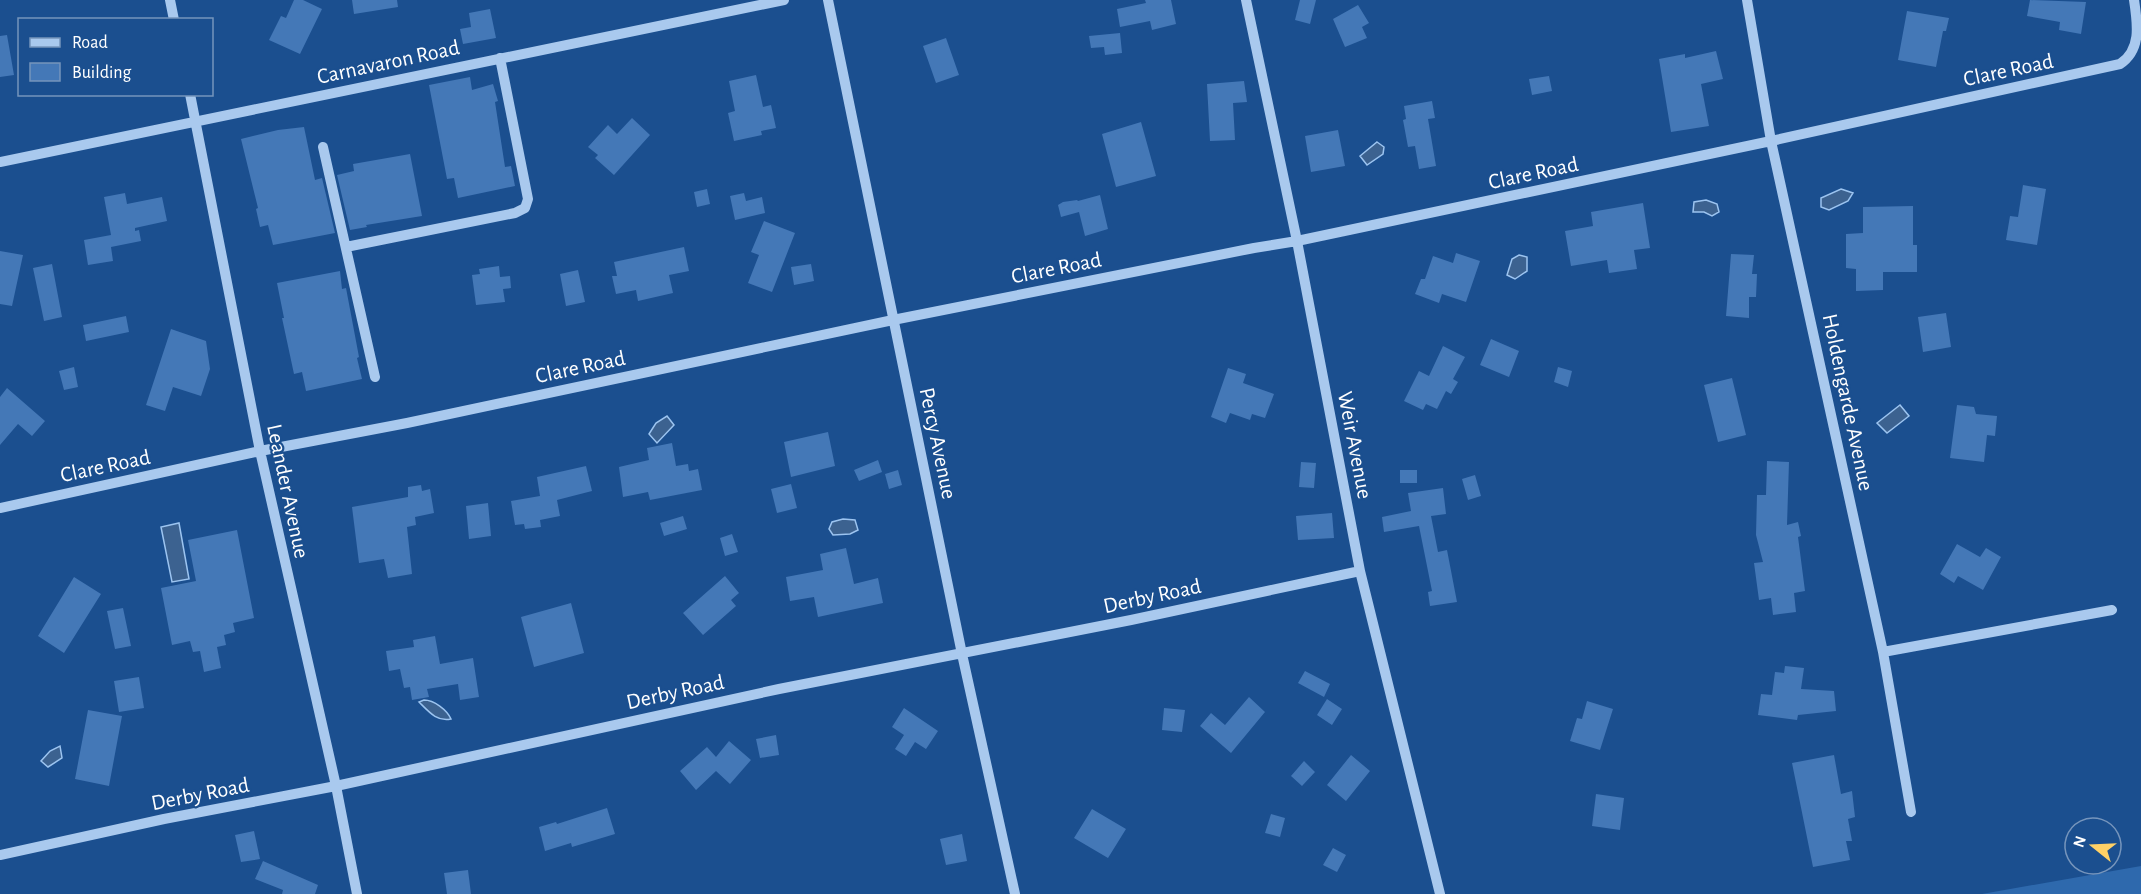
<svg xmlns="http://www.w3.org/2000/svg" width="2141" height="894" viewBox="0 0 2141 894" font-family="'Alegreya Sans',sans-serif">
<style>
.green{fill:#2e69ad}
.water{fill:#3c6290;stroke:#9cc4f0;stroke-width:1.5}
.building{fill:#4478b7}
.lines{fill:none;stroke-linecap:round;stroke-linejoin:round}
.minor{stroke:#a9c9ee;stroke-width:10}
.labels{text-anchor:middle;stroke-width:4.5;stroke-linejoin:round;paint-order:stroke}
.street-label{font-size:22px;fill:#fff;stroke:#1b4f8f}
</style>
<rect width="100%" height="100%" fill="#1b4f8f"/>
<path class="green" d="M 2141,866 L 2141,894 L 1982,894 Z"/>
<path class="water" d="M 1377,142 L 1384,147 L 1383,154 L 1367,165 L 1360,156 Z
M 1841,189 L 1853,193 L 1848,201 L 1829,210 L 1821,207 L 1821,198 Z
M 1706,200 L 1717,204 L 1719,212 L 1712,216 L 1704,212 L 1693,212 L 1694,202 Z
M 1519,255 L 1527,257 L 1527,271 L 1515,279 L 1507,275 L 1512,259 Z
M 1900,405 L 1909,416 L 1887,433 L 1877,423 Z
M 667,416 L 674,425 L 657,443 L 649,434 L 656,423 Z
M 843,519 L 855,520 L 858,530 L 850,534 L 833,535 L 829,529 L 832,522 Z
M 179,523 L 189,579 L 172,582 L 161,527 Z
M 424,700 C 434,700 447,710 451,719 C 437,722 429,712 419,702 Z
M 60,746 L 62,758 L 48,767 L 41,761 L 50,751 Z"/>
<path class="building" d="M 294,0 L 303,0 L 322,9 L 300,54 L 269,40 L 281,16 L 286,18 Z
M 352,0 L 397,0 L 398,7 L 354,14 Z
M 1145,0 L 1171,0 L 1176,24 L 1152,30 L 1150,21 L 1120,27 L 1117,9 L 1146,3 Z
M 1300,0 L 1316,0 L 1310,24 L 1295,20 Z
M 2030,0 L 2086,2 L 2081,34 L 2059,30 L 2060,22 L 2027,16 Z
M 1358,5 L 1369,23 L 1362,27 L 1367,38 L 1345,47 L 1333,19 Z
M 490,9 L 496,38 L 463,44 L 460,29 L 471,27 L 469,13 Z
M 1907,11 L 1949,18 L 1946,31 L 1943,31 L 1936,67 L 1898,60 Z
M 1120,33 L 1122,53 L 1105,55 L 1104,47 L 1091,48 L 1089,36 Z
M 7,35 L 14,75 L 0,77 L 0,36 Z
M 946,38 L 959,75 L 936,83 L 923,46 Z
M 1716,51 L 1723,79 L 1701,84 L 1709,126 L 1671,132 L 1659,59 L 1685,54 L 1685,58 Z
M 756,75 L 763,107 L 771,105 L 776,128 L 761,131 L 762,135 L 734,141 L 728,113 L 735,111 L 729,81 Z
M 1549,76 L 1552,91 L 1532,95 L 1529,79 Z
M 470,77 L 472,90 L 493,84 L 498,101 L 495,102 L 505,167 L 511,166 L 515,186 L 458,198 L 454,178 L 447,179 L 429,85 Z
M 1244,81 L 1247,102 L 1233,103 L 1235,140 L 1210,141 L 1207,84 Z
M 1432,101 L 1435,118 L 1428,119 L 1436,166 L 1419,169 L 1415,146 L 1408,147 L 1403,120 L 1406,119 L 1404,106 Z
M 632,118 L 650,135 L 614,175 L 595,158 L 598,155 L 588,147 L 608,125 L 617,134 Z
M 1141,122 L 1156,176 L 1116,187 L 1102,134 Z
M 304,127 L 315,180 L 322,178 L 335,233 L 273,245 L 268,225 L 260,227 L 256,209 L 258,208 L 241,139 L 278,130 Z
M 1338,130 L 1345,166 L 1311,172 L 1305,136 Z
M 410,154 L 422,216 L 366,225 L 367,227 L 350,230 L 337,175 L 354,171 L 353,164 Z
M 2023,185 L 2046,189 L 2037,245 L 2006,240 L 2010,216 L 2018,217 Z
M 707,189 L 710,204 L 697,207 L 694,192 Z
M 125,193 L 127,204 L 162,197 L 167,221 L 135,228 L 135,231 L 139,230 L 141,241 L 111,247 L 113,261 L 88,265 L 84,240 L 111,235 L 104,197 Z
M 744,193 L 746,201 L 762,197 L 765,213 L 735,220 L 730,196 Z
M 1100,195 L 1108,229 L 1085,236 L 1079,212 L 1061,217 L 1058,205 L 1063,202 L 1077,200 L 1078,201 Z
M 1643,203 L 1650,248 L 1634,250 L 1637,269 L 1609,273 L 1607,260 L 1571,266 L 1565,231 L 1593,226 L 1591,212 Z
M 1913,206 L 1913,245 L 1917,245 L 1917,272 L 1883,272 L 1883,290 L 1856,291 L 1856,269 L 1846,268 L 1846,234 L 1863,233 L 1863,207 Z
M 764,221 L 795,233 L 772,292 L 748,283 L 759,255 L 751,252 Z
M 684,247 L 689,271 L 669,275 L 673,293 L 638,301 L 636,290 L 616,294 L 612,276 L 617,276 L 614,262 Z
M 0,251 L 23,255 L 12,306 L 0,304 Z
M 1456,253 L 1480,261 L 1466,302 L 1442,294 L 1439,303 L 1415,294 L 1421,279 L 1425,279 L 1433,256 L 1453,263 Z
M 1731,254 L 1754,255 L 1752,274 L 1757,274 L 1756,297 L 1749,297 L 1749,318 L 1726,316 Z
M 52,264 L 62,317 L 44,321 L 33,268 Z
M 811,264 L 814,281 L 794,285 L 791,267 Z
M 499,266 L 500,277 L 510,276 L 511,288 L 503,289 L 505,302 L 476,305 L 472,275 L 480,274 L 479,269 Z
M 578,270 L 585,302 L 566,306 L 560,274 Z
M 340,271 L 342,289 L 346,288 L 359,357 L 357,358 L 362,379 L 306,391 L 302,372 L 294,374 L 282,318 L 284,318 L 277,283 Z
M 1946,313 L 1951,347 L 1923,352 L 1918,317 Z
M 126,316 L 129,332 L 86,341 L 83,325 Z
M 171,329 L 206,341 L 210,369 L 201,396 L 173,387 L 165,411 L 146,405 Z
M 1491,339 L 1519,351 L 1509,377 L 1480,365 Z
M 1443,346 L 1465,357 L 1453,379 L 1458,382 L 1451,394 L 1446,391 L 1437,409 L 1426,404 L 1423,410 L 1404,401 L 1419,371 L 1429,376 Z
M 74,367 L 78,387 L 64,390 L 59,371 Z
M 1558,367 L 1572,371 L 1568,387 L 1554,382 Z
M 1228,368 L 1246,374 L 1243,383 L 1274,394 L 1265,418 L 1252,414 L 1250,420 L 1230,413 L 1226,423 L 1211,417 Z
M 1732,378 L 1746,435 L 1718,442 L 1704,385 Z
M 7,388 L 45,421 L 32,436 L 18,424 L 0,445 L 0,397 Z
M 1957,405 L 1974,407 L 1976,414 L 1997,416 L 1995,436 L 1987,435 L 1984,462 L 1950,458 Z
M 828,432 L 835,466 L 791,477 L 784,442 Z
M 672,443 L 676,466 L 688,464 L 689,471 L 698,469 L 702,490 L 650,500 L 648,492 L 623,497 L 619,467 L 649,460 L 647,448 Z
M 878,460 L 882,472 L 859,481 L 854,470 Z
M 1767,461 L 1789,462 L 1787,525 L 1798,522 L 1801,536 L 1798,537 L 1805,591 L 1794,593 L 1796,612 L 1773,615 L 1771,598 L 1759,600 L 1754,563 L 1763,562 L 1756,535 L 1757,495 L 1766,495 Z
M 1301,462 L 1316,463 L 1314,488 L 1299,487 Z
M 586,466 L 592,491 L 557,500 L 560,516 L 540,520 L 541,527 L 525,529 L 524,524 L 515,525 L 511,501 L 540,496 L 537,477 Z
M 898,470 L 902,485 L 889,489 L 885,474 Z
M 1400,470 L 1417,470 L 1417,483 L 1400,483 Z
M 1475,475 L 1481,496 L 1468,500 L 1462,479 Z
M 791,484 L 797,508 L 777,513 L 771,489 Z
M 421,485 L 422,491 L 430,489 L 434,513 L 415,517 L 416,525 L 407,527 L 412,574 L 388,578 L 384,559 L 359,563 L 352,507 L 408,497 L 408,487 Z
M 1443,488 L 1446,514 L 1431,516 L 1438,552 L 1447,550 L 1457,602 L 1430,606 L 1428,592 L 1432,591 L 1419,526 L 1384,532 L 1382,517 L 1411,511 L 1408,493 Z
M 488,503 L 491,536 L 469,539 L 466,506 Z
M 1332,513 L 1334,538 L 1298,540 L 1296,516 Z
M 683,516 L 687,529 L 664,536 L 660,523 Z
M 237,530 L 254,618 L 233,623 L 235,632 L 224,635 L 226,645 L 217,647 L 221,668 L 204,672 L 200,651 L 193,652 L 190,641 L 172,645 L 161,588 L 196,581 L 188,540 Z
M 732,534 L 738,552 L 725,556 L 720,538 Z
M 1957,544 L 1980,557 L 1986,548 L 2001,557 L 1983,590 L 1958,576 L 1954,583 L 1940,574 Z
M 846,548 L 854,584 L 878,578 L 883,603 L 818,617 L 814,597 L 790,601 L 786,577 L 823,570 L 820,554 Z
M 725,576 L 739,593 L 731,600 L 736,606 L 703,635 L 683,613 Z
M 74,577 L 101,594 L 64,653 L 38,636 Z
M 571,603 L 584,653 L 534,667 L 521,617 Z
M 123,608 L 131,646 L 115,649 L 107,611 Z
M 435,636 L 440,664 L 473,658 L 479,697 L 460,700 L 458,684 L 427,689 L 429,697 L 412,700 L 410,687 L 404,688 L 400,669 L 389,671 L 386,651 L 414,647 L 413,640 Z
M 1785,666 L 1804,668 L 1801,689 L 1834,691 L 1836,711 L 1798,715 L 1797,720 L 1758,715 L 1761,694 L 1772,695 L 1775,672 L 1784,673 Z
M 1305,671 L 1330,684 L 1324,697 L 1298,683 Z
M 139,677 L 144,708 L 119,712 L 114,681 Z
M 1249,697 L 1265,712 L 1231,753 L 1200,726 L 1211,713 L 1225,725 Z
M 1327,699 L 1342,709 L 1332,725 L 1317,715 Z
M 1587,701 L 1613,709 L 1600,750 L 1570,741 L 1577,718 L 1582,719 Z
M 904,708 L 938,731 L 926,749 L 915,742 L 906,756 L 895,749 L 904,735 L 892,727 Z
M 1164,708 L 1185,710 L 1182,732 L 1162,730 Z
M 88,710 L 122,716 L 109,786 L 75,779 Z
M 776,735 L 779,755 L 760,758 L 756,739 Z
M 729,741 L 751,760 L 730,784 L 716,771 L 696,790 L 680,771 L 707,747 L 716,757 Z
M 1351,755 L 1370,771 L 1346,801 L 1327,785 Z
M 1834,755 L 1841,794 L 1852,791 L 1855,817 L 1848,819 L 1852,841 L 1846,841 L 1850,860 L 1813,867 L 1792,763 Z
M 1304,761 L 1315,772 L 1302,786 L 1291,776 Z
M 1596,794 L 1624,798 L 1620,830 L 1592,826 Z
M 607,808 L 615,834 L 572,847 L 571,843 L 545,851 L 539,827 L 556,822 L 557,824 Z
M 1092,809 L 1126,829 L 1108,858 L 1074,838 Z
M 1271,814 L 1285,818 L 1280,837 L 1265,833 Z
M 254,831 L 260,859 L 241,862 L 235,835 Z
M 962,834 L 967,861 L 946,865 L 940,839 Z
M 1333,848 L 1346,855 L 1337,872 L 1323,865 Z
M 263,861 L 318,885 L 315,894 L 282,894 L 283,890 L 255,879 Z
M 468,870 L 471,894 L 447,894 L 444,873 Z"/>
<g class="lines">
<path class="minor" d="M 170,0 L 174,20
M 828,0 L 962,654 L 1015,894
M 1246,0 L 1297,241 L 1360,571 L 1440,894
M 1747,0 L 1771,141 L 1883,652 L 1911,812
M 190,94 L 260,451 L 336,786 L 357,894
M 323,147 L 375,377
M 0,162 L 784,0
M 346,247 L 515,213 L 525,208 L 528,199 L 500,58
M 0,508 L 260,451 L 407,423 L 893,320 L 1254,248 L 1297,241 L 1771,141 L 2120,64 C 2141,50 2138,26 2134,0
M 1883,652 L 2112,610
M 0,855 L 164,819 L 336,786 L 779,689 L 1131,620 L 1360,571"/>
</g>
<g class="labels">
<g class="street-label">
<text transform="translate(388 61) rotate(-12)" y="8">Carnavaron Road</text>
<text transform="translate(2008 69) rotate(-12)" y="8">Clare Road</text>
<text transform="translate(1533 172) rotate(-12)" y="8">Clare Road</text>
<text transform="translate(1056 267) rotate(-11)" y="8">Clare Road</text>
<text transform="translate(580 366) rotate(-12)" y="8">Clare Road</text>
<text transform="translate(1849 402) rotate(78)" y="8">Holdengarde Avenue</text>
<text transform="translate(939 443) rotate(78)" y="8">Percy Avenue</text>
<text transform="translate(1356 445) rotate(79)" y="8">Weir Avenue</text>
<text transform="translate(105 465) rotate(-12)" y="8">Clare Road</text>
<text transform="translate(289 491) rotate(78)" y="8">Leander Avenue</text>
<text transform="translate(1152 595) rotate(-12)" y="8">Derby Road</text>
<text transform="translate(675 691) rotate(-12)" y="8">Derby Road</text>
<text transform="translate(200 793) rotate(-11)" y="8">Derby Road</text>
</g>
</g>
<rect x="18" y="18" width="195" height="78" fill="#1b4f8f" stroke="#7695bc" stroke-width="1.5"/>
<rect x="30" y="38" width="30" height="9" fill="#a9c9ee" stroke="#7695bc" stroke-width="1.5"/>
<text x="72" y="48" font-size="18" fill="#ffffff">Road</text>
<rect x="30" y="63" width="30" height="18" fill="#4478b7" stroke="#7695bc" stroke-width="1.5"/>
<text x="72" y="78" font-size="18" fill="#ffffff">Building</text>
<g transform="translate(2093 846) rotate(288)"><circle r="28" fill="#1b4f8f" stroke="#7695bc" stroke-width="1.5"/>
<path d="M0-4.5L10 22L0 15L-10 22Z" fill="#ffd166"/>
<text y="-9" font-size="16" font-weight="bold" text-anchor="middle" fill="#ffffff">N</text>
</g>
</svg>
